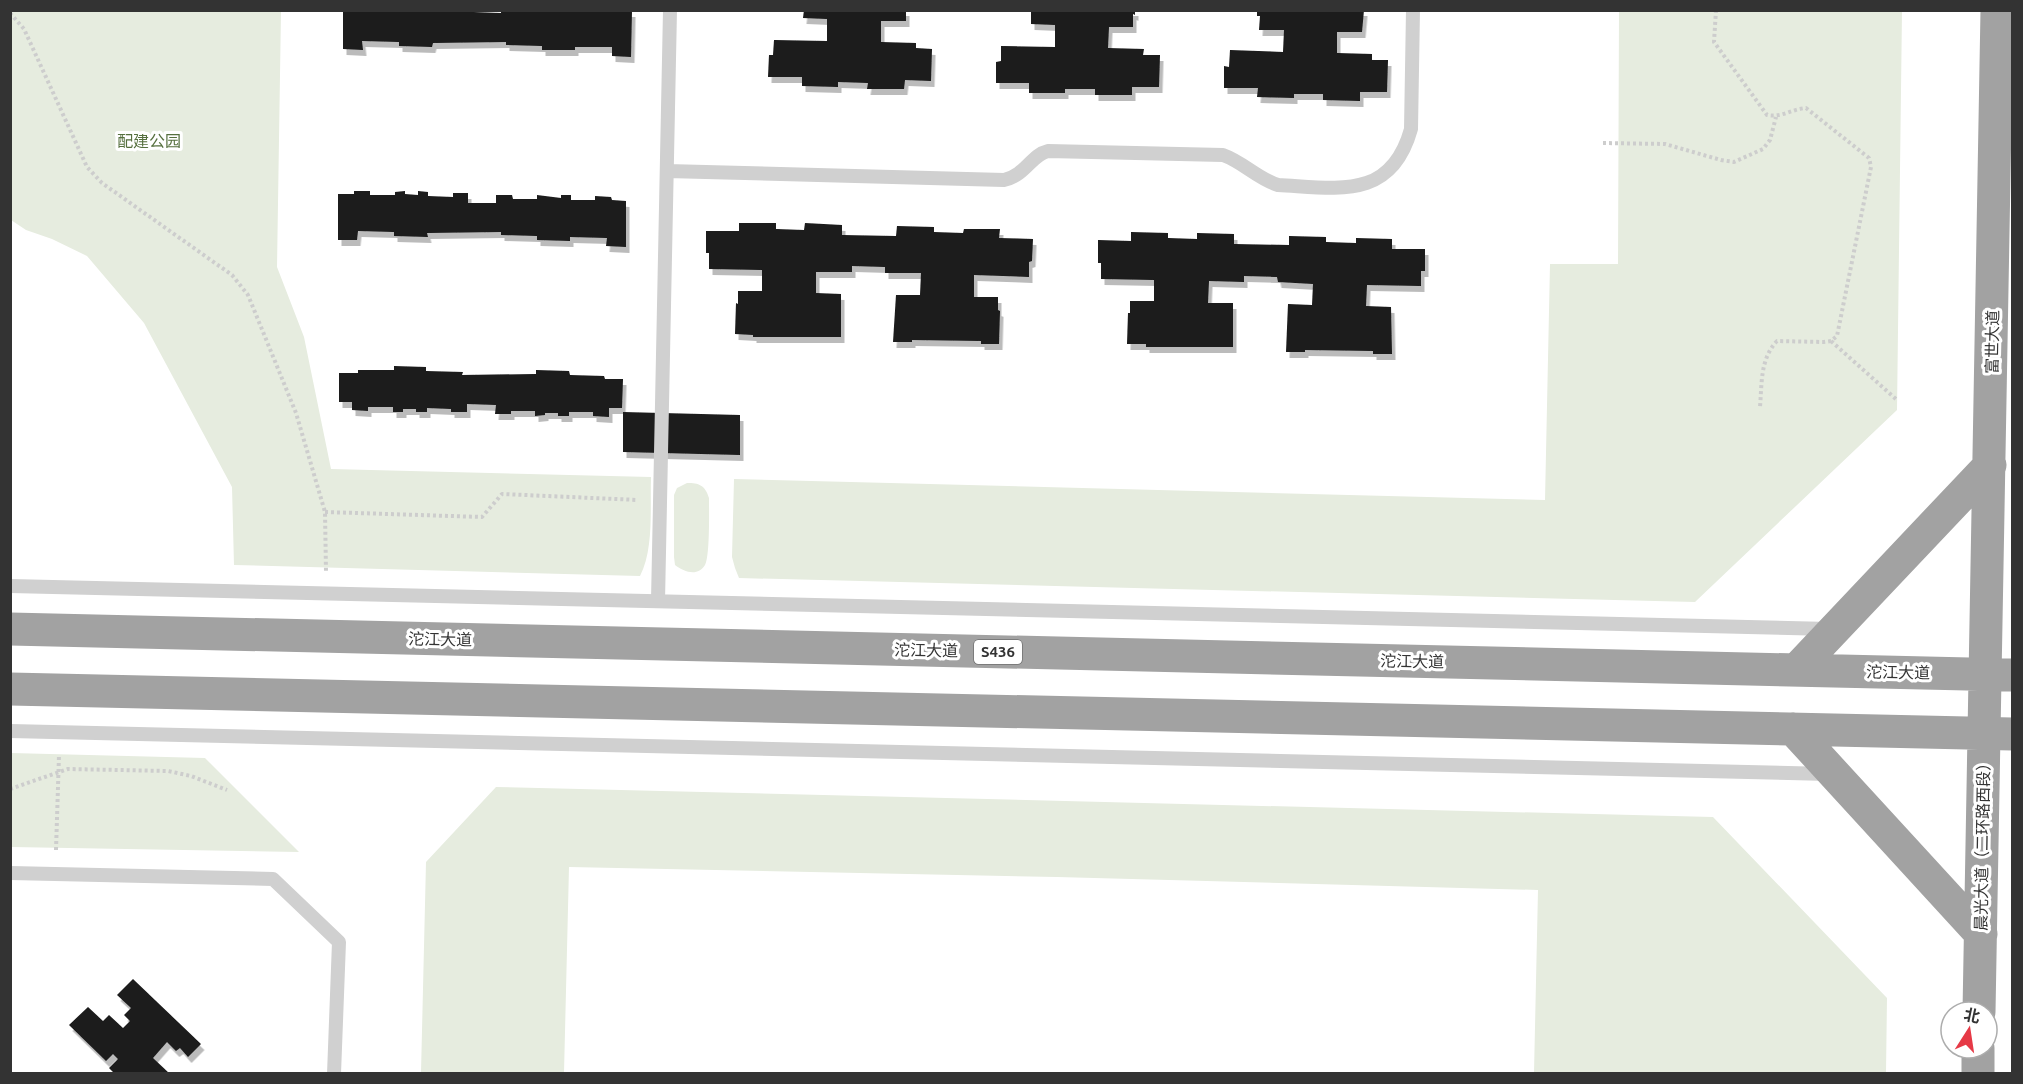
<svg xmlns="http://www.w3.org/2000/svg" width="2023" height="1084" viewBox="0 0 2023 1084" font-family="Ubuntu,'Noto Sans SC',sans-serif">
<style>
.green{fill:#e6ecdf}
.building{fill:#1a1a1a;filter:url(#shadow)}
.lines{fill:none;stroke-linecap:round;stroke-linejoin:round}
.path{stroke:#cdcdcd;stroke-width:4;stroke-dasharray:3 3;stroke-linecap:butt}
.service{stroke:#d0d0d0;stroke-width:14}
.trunk{stroke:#a2a2a2;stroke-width:33}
.labels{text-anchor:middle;stroke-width:6;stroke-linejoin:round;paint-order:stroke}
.shield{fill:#fff;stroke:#707070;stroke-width:1.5}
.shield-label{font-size:15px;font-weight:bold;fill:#333}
.park-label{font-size:16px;fill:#56703f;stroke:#fff}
.street-label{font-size:16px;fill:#333;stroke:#fff}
</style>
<defs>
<filter id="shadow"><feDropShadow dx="3.5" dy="6" stdDeviation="0" flood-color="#0004"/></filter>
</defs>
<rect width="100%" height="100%" fill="#fff"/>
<path class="green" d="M 10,11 L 281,11 L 277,267 L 304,337 L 331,469 L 651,477 C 650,508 654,549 640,576 L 234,565 L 232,487 L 144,323 L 87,256 L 52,239 L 26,230 L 11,220 Z
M 1619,11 L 1902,11 L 1897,410 L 1695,602 L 739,578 L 735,568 L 732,557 L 734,479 L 1545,500 L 1550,264 L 1618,264 Z
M 687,483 C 699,483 705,485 709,498 C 709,511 710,556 705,565 C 698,577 684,572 675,565 L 674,557 L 674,495 L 677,488 Z
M 11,753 L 205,758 L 299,852 L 11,847 Z
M 496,787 L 1713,817 L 1887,998 L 1886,1073 L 1534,1073 L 1538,890 L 1057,877 L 569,867 L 564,1073 L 421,1073 L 426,862 Z"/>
<path class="building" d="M 343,10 L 473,10 L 473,12 L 501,13 L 501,10 L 632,11 L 631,57 L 612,56 L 612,47 L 575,47 L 575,50 L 542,50 L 542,46 L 506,45 L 506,42 L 433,43 L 432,47 L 399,46 L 399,42 L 362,41 L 363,50 L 343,49 Z
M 804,10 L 906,10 L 906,21 L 881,21 L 881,42 L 916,43 L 916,48 L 932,49 L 931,81 L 905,80 L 904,89 L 867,89 L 868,83 L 838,82 L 838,87 L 802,86 L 802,77 L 768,77 L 769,55 L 773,55 L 774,40 L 827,41 L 827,19 L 803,18 Z
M 1031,10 L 1135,10 L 1135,15 L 1133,14 L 1133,27 L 1109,27 L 1108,48 L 1144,49 L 1143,55 L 1160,55 L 1159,87 L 1132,87 L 1132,95 L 1095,95 L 1095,89 L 1065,89 L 1065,93 L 1029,93 L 1029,83 L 996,83 L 996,62 L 1001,61 L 1001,46 L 1055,47 L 1055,25 L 1031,24 Z
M 1257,10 L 1364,10 L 1362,32 L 1337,32 L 1337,53 L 1372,54 L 1372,60 L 1388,60 L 1387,92 L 1360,92 L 1360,101 L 1323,100 L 1323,94 L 1294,94 L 1294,98 L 1257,97 L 1258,88 L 1224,88 L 1224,66 L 1229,67 L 1230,50 L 1283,52 L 1284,30 L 1259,30 L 1260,16 L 1257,16 Z
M 354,191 L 370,191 L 370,195 L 395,195 L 395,192 L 405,191 L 405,194 L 418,195 L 418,191 L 428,192 L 428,196 L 453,197 L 453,193 L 468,193 L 468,203 L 496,203 L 496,195 L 512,195 L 513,199 L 537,199 L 537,195 L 561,198 L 561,195 L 571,195 L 571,200 L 595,200 L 595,196 L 611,197 L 612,200 L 626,201 L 626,247 L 606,246 L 607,238 L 570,237 L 570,241 L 537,240 L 537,236 L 501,235 L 501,232 L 427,233 L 428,237 L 394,236 L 394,232 L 358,231 L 357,240 L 338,240 L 338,194 L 354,194 Z
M 739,223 L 776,223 L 776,229 L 804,230 L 805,223 L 842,225 L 842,235 L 896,236 L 897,226 L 934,227 L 934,232 L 963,233 L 964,229 L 1000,229 L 999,238 L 1033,239 L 1032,261 L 1029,262 L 1029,277 L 974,275 L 974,297 L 998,297 L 998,310 L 1000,311 L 999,344 L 981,344 L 981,341 L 912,340 L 912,342 L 893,342 L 896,295 L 920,295 L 921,273 L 885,273 L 885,267 L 852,266 L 852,272 L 816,272 L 816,293 L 841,294 L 841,337 L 753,337 L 753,335 L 735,334 L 736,303 L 738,304 L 738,291 L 762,291 L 762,270 L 709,269 L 709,253 L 706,253 L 706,231 L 739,231 Z
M 1131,232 L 1168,233 L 1168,238 L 1197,239 L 1197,233 L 1234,234 L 1234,244 L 1289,245 L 1289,236 L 1326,237 L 1326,242 L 1356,243 L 1356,238 L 1392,239 L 1392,249 L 1425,249 L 1425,271 L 1421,271 L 1421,286 L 1367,285 L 1366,306 L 1391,307 L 1392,354 L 1373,354 L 1373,351 L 1305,350 L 1305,352 L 1286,352 L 1288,304 L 1312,305 L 1313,284 L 1278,282 L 1277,277 L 1244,276 L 1244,282 L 1209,281 L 1208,303 L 1233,303 L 1233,347 L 1146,347 L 1146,344 L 1127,344 L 1128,313 L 1130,313 L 1130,301 L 1154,301 L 1154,280 L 1101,279 L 1101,263 L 1098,263 L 1098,240 L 1131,241 Z
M 394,366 L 426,367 L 426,371 L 463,372 L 462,375 L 536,374 L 536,370 L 569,371 L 570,375 L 604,376 L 605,379 L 623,379 L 622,408 L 609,408 L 609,417 L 593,416 L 593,412 L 569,412 L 569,416 L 558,416 L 558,413 L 545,413 L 545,415 L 535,416 L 535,411 L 511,411 L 511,414 L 495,414 L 496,405 L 467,404 L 467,412 L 451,412 L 451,409 L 427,408 L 427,412 L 416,412 L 416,409 L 403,409 L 403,412 L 393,412 L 393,407 L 368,407 L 368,411 L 352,410 L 352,402 L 339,402 L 339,373 L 358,373 L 358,370 L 394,370 Z
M 623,412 L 740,415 L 740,455 L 623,452 Z
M 133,979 L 201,1044 L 188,1057 L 180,1048 L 176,1051 L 167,1042 L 153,1058 L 170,1074 L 115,1074 L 109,1068 L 118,1059 L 113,1054 L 106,1061 L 69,1025 L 88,1007 L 103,1021 L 109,1015 L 123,1028 L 130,1021 L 124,1015 L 131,1008 L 117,995 Z"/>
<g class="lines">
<path class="path" d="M 1716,10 L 1714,42 L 1767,115 C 1781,118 1792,109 1806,108 L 1869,158 L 1871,167 L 1837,336 L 1831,341 L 1824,342 L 1777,341 C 1760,359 1762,383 1760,407
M 10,13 L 24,29 L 87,167 L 102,183 L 232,275 L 248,295 L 296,413 L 325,512 L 326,572
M 1603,143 L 1665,144 L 1721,160 L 1734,162 L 1763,149 L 1770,140 L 1776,117
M 1831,341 L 1897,400
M 325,512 L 482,517 L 502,494 L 638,500
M 10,789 L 68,769 L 168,771 L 191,776 L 227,790
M 56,850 L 59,755"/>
<path class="service" d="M 667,171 L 1004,180 C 1026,175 1031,155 1048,151 L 1223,155 C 1243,162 1258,179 1278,185 C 1337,188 1391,201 1411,129 L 1413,10
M 10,586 L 1830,629
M 658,601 L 670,10
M 10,731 L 1829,774
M 10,873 L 273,879 L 339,942 L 334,1074"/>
<path class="trunk" d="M 10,629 L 2012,675
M 1796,670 L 1990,465
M 10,689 L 2012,734
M 1793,729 L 1981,934
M 1979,1012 L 1997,10
M 1978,1074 L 1978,1048"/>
</g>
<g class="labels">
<rect class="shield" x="974" y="640" width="48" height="24" rx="4.5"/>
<g class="shield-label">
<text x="998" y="657">S436</text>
</g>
<g class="park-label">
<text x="149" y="147">配建公园</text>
</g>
<g class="street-label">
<text transform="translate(1992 342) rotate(-89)" y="6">富世大道</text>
<text transform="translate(440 639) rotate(1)" y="6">沱江大道</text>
<text transform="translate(926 650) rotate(1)" y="6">沱江大道</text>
<text transform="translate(1412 661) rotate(1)" y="6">沱江大道</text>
<text transform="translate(1898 672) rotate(1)" y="6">沱江大道</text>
<text transform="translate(1982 843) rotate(-89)" y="6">晨光大道（二环路西段）</text>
</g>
</g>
<rect width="2023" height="1084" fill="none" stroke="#333333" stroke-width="24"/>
<g transform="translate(1969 1030) rotate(12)"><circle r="28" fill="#ffffff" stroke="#adadad" stroke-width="1.5"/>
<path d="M0-4.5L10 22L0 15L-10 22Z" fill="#e63946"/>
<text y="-9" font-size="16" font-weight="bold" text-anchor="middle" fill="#333333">北</text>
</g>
</svg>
